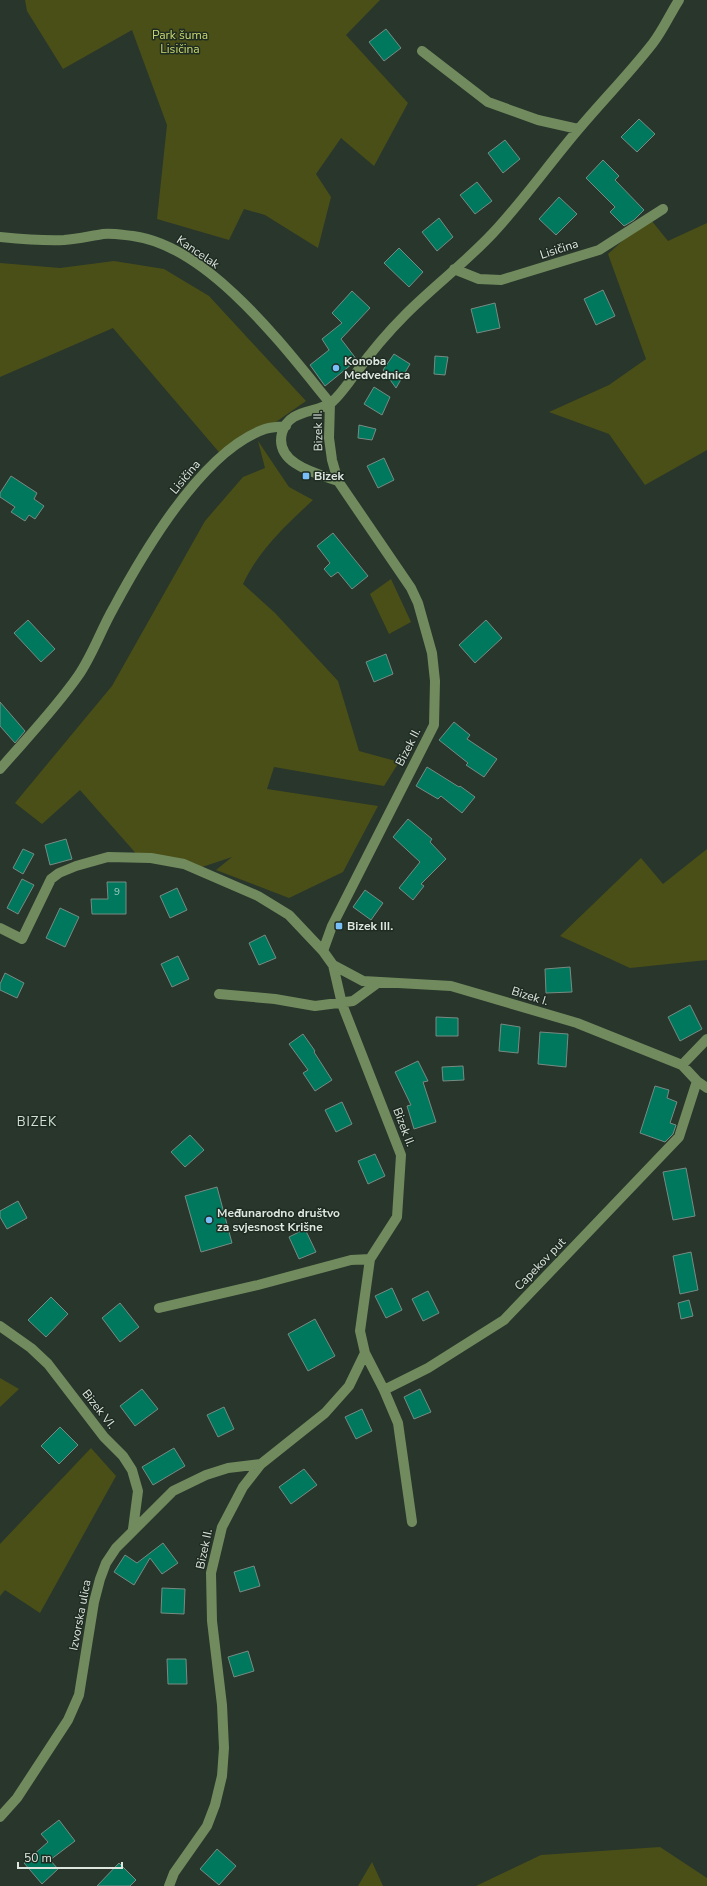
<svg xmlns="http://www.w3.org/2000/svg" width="707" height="1886" viewBox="0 0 707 1886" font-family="'Nunito Sans',sans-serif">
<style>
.green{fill:#4a4f17}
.building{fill:#00785d;stroke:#778b83}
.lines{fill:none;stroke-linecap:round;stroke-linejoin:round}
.minor{stroke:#718b5e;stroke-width:10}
.poi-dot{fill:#79bff8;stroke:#1f2c22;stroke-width:1.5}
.labels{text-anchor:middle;stroke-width:3;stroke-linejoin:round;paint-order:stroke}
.number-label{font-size:10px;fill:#a6cabf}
.park-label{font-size:12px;fill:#cbd86f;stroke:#1f2c22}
.street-label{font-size:12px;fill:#dee6e0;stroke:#1f2c22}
.poi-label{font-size:12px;font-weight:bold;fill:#dee6e0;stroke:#1f2c22;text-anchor:start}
.neighbourhood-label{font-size:13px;letter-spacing:1px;fill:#d0e1d4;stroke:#1f2c22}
</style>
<rect width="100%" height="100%" fill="#29362c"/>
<path class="green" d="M 25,0 L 380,0 L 346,35 L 408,103 L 374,166 L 341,138 L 316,174 L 331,197 L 318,248 L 265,215 L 244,209 L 229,240 L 157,219 L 167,125 L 132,30 L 63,69 L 27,11 Z
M 651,220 L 668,241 L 707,223 L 707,450 L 645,485 L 609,434 L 549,412 L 609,385 L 646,359 L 608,254 L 631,233 Z
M 114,261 L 164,269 L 209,296 L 306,401 L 224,458 L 113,328 L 0,377 L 0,263 L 60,268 Z
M 258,441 L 289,487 L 313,500 C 286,525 259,550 243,584 L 275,613 L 338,681 L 359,751 L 399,762 L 384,786 L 274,767 L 267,789 L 378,806 L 343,872 L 289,898 L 216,870 L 232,857 L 193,870 L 140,858 L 80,790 L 42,824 L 15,803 L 112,686 L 205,521 L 243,477 L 265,468 Z
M 391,579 L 411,622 L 389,634 L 370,594 Z
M 707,849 L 707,960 L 630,968 L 560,936 L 641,858 L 663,884 Z
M 0,1378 L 19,1389 L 0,1407 Z
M 91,1448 L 116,1476 L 40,1613 L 5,1590 L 0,1596 L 0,1544 Z
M 660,1847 L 707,1878 L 707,1886 L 476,1886 L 541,1855 Z
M 372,1862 L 383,1886 L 358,1886 Z"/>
<path class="building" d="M 386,29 L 401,48 L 384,61 L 369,42 Z
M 639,119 L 655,134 L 637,152 L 621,137 Z
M 505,140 L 520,159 L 503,173 L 488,153 Z
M 603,160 L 619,176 L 615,180 L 644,210 L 634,220 L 624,226 L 610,212 L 615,207 L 586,178 Z
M 477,182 L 492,201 L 475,214 L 460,195 Z
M 559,197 L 577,214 L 556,235 L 539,219 Z
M 439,218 L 453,237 L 437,251 L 422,232 Z
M 399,248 L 423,272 L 409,287 L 384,263 Z
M 603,290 L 615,316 L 596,325 L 584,299 Z
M 352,291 L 370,308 L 341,339 L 357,360 L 325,386 L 310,365 L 329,350 L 322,339 L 342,323 L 332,313 Z
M 495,303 L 500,328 L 477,333 L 471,309 Z
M 394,354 L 410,364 L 396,388 L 383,370 Z
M 435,356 L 448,357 L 445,375 L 434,374 Z
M 374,387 L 390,397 L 382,415 L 364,404 Z
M 359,425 L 376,429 L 372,440 L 358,438 Z
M 384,458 L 394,480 L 378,488 L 367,466 Z
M 11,476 L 37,493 L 34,499 L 44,506 L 35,519 L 29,515 L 25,521 L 11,512 L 15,507 L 0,497 L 0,493 Z
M 333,533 L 368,576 L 352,589 L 338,572 L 331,577 L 324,569 L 330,563 L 317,546 Z
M 28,620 L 55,649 L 41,662 L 14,633 Z
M 486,620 L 502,638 L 475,663 L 459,645 Z
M 386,654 L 393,674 L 374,682 L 366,662 Z
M 0,702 L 25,731 L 15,743 L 0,726 Z
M 454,722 L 470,735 L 467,739 L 497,759 L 484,777 L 466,765 L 468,763 L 439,740 Z
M 427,767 L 459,787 L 460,786 L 475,797 L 462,813 L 441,796 L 438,799 L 416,786 Z
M 408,819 L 432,839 L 430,842 L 446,859 L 421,884 L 424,886 L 413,900 L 399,888 L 420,862 L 393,837 Z
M 66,839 L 72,859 L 50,865 L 45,845 Z
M 23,849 L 34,854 L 23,874 L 13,868 Z
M 22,879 L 34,885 L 18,914 L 7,908 Z
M 107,882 L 126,882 L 126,914 L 92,914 L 91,899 L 108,899 Z
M 177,888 L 187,910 L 170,918 L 160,896 Z
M 365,890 L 383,903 L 371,920 L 353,907 Z
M 60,908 L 79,917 L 65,947 L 46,938 Z
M 265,935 L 276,958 L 259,965 L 249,943 Z
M 178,956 L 189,979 L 172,987 L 161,964 Z
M 570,967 L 572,992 L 546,993 L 545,969 Z
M 5,973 L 24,983 L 17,998 L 0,990 L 0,984 Z
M 690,1005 L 702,1029 L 680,1041 L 668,1017 Z
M 436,1017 L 458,1018 L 458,1036 L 436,1036 Z
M 501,1024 L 520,1027 L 518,1053 L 499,1051 Z
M 540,1032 L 568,1034 L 566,1067 L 538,1064 Z
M 303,1034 L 315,1051 L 314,1052 L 332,1080 L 315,1091 L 303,1073 L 308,1070 L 289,1044 Z
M 418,1061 L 428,1081 L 423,1082 L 436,1122 L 414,1129 L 407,1106 L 411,1105 L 395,1072 Z
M 463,1066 L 464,1080 L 443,1081 L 442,1067 Z
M 655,1086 L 669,1090 L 667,1098 L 677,1102 L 670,1123 L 676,1125 L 673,1134 L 665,1142 L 640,1133 Z
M 342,1102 L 352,1124 L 336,1132 L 325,1110 Z
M 190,1135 L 204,1150 L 185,1167 L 171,1152 Z
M 375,1154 L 385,1176 L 368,1184 L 358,1161 Z
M 686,1168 L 695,1216 L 673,1220 L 663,1172 Z
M 217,1187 L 232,1243 L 201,1252 L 185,1196 Z
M 18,1201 L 27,1218 L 7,1229 L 0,1217 L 0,1211 Z
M 305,1229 L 316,1252 L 299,1259 L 289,1237 Z
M 691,1252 L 698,1290 L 680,1294 L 673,1256 Z
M 392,1288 L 402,1310 L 386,1318 L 375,1296 Z
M 428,1291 L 439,1313 L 423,1321 L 412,1299 Z
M 51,1297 L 68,1314 L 46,1337 L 28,1320 Z
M 689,1300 L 693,1316 L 681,1319 L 678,1303 Z
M 120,1303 L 139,1327 L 120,1342 L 102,1318 Z
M 315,1319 L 335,1356 L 308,1371 L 288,1334 Z
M 142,1389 L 158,1409 L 135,1426 L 120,1406 Z
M 420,1389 L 431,1412 L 414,1419 L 404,1397 Z
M 224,1407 L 234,1429 L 218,1437 L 207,1415 Z
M 362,1409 L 372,1431 L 356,1439 L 345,1417 Z
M 60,1427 L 78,1445 L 59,1464 L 41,1446 Z
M 174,1448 L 185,1466 L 153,1485 L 142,1467 Z
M 304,1469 L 317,1485 L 291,1504 L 279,1487 Z
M 163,1543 L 178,1563 L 162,1574 L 150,1558 L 134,1585 L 114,1572 L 125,1555 L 137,1563 Z
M 254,1566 L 260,1586 L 240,1592 L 234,1572 Z
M 162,1588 L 185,1589 L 184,1614 L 161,1613 Z
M 248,1651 L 254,1671 L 234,1677 L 228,1657 Z
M 167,1659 L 186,1659 L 187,1684 L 168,1684 Z
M 59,1820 L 75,1841 L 50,1860 L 58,1869 L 42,1884 L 24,1863 L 48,1842 L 41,1834 Z
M 217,1849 L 236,1866 L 219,1885 L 200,1869 Z
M 119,1863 L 136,1880 L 130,1886 L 97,1886 Z"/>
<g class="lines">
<path class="minor" d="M 422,51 L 488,102 L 538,120 L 578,129
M 0,237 C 21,239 43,241 64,240 C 77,239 90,236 103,234 C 112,233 123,235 133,236 C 209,246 284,347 330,403
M 454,269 L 479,279 L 501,280 L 599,250 L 663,209
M 338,481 C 318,474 274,464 282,433 C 289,408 317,414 332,402 C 341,394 348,383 356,373 C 371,352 388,332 406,314 C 434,286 466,262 493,233 C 523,201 549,164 577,131 C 602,101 629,74 653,43 C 663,30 670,14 679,0
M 0,769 C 26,739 55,709 78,676 C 92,656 101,630 113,609 C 143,553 203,450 265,429 C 271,427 279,427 286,426
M 0,928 L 22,939 L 51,879 L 59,873 L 76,866 L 108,857 L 151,858 L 184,864 L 258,896 L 289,915 L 323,951
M 333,965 L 363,981 L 451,986 L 577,1023 L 682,1065 L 697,1081 L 707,1088
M 219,994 L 275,999 L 315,1006 L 353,1001 L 379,982
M 682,1065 L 707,1039
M 159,1308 L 258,1285 L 351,1260 L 370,1259
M 0,1326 L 31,1348 L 48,1364 L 104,1437 L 123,1456 L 132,1470 L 138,1491 L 133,1529
M 365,1353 L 384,1390 L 428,1368 L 504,1320 L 679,1137 L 697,1081
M 384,1390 L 398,1423 L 412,1522
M 0,1817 L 17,1798 L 68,1720 L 79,1695 L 94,1602 L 100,1579 L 106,1563 L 116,1548 L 173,1491 L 206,1475 L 228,1468 L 261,1464
M 169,1886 L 174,1873 L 207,1826 L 215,1805 L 222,1776 L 224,1748 L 222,1705 L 212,1621 L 211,1573 L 222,1527 L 243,1487 L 261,1464 L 325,1413 L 349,1386 L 365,1353 L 360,1331 L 370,1259 L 397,1217 L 401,1155 L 342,1004 L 333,965 L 323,951 L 332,926 L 434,725 L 435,681 L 432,653 L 418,603 L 411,588 L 338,481 L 332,460 L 329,438 L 330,403"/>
</g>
<g class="poi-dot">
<circle cx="336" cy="368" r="4"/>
<rect x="302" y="472" width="8" height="8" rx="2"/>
<rect x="335" y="922" width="8" height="8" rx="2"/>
<circle cx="209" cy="1220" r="4"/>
</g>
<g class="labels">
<g class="number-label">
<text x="117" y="895">9</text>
</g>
<g class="park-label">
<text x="180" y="39">Park šuma<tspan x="180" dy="14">Lisičina</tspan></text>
</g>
<g class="street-label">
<text transform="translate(559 249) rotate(-18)" y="4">Lisičina</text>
<text transform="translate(198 252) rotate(34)" y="4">Kancelak</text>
<text transform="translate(318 431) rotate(-91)" y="4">Bizek II.</text>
<text transform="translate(185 477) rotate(-50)" y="4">Lisičina</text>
<text transform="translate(408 747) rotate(-63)" y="4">Bizek II.</text>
<text transform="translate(530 996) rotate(17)" y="4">Bizek I.</text>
<text transform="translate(404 1127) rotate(69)" y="4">Bizek II.</text>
<text transform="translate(540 1264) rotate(-46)" y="4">Capekov put</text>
<text transform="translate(99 1409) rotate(52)" y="4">Bizek VI.</text>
<text transform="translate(204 1549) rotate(-78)" y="4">Bizek II.</text>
<text transform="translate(80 1615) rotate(-79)" y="4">Izvorska ulica</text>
</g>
<g class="poi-label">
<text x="344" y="365">Konoba<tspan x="344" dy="14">Medvednica</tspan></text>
<text x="314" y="480">Bizek</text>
<text x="347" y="930">Bizek III.</text>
<text x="217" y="1217">Međunarodno društvo<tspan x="217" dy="14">za svjesnost Krišne</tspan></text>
</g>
<g class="neighbourhood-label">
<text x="37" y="1126">BIZEK</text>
</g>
</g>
<path d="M18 1862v6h104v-6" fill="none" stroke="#dee6e0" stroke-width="2"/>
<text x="24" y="1862" font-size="12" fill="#dee6e0" stroke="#1f2c22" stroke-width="3" paint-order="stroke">50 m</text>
</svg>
